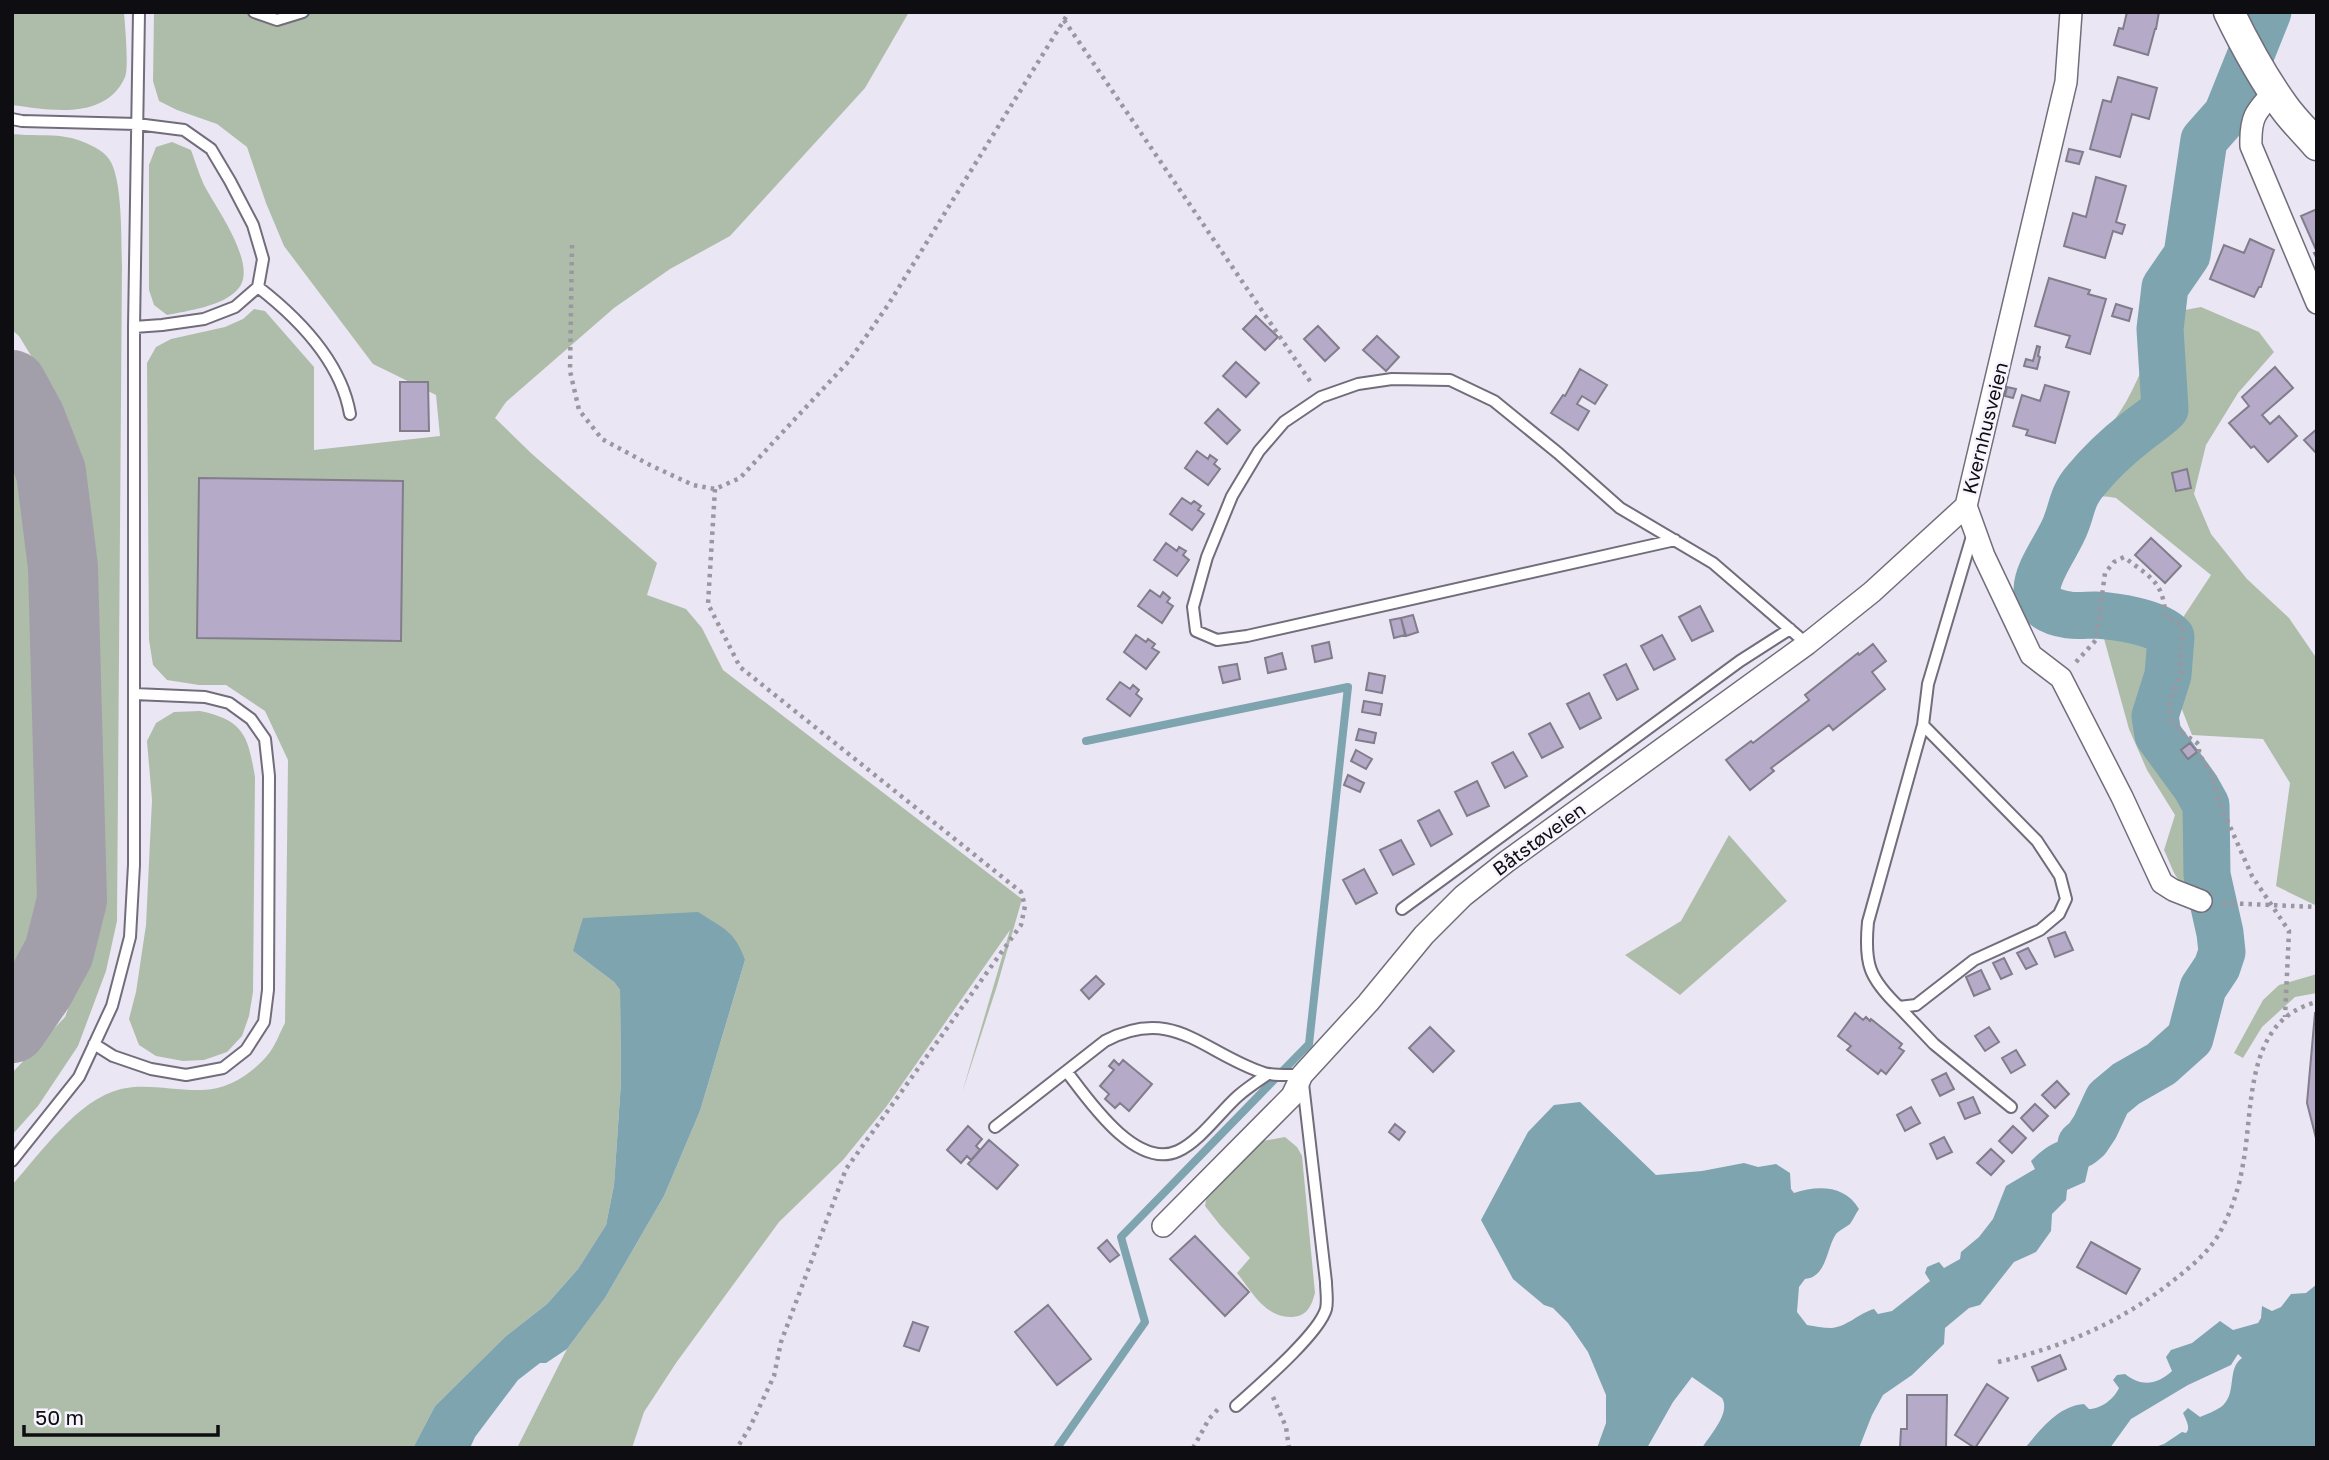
<svg xmlns="http://www.w3.org/2000/svg" width="2329" height="1460" viewBox="0 0 2329 1460" font-family="'Golos Text',sans-serif">
<style>
.green{fill:#aebdaa}
.water{fill:#7ea4af}
.lines{fill:none;stroke-linecap:round;stroke-linejoin:round}
.stream{stroke:#7ea4af;stroke-width:8}
.river{stroke:#7ea4af;stroke-width:47}
.taxiway{stroke:#a39faa;stroke-width:70}
.building{fill:#b5aac8;stroke:#827d8a;stroke-width:2}
.lane-casing{stroke:#726d7a;stroke-width:14}
.street-casing{stroke:#726d7a;stroke-width:24}
.secondary-casing{stroke:#726d7a;stroke-width:33}
.path{stroke:#9a97a1;stroke-width:4.5;stroke-dasharray:3.5 5;stroke-linecap:butt}
.lane{stroke:#fff;stroke-width:10}
.street{stroke:#fff;stroke-width:21}
.secondary{stroke:#fff;stroke-width:30}
.labels{text-anchor:middle;stroke-width:5;stroke-linejoin:round;paint-order:stroke}
.street-label{font-size:19px;fill:#0e0d11;stroke:#f7f4fd}
</style>
<rect width="100%" height="100%" fill="#ebe6f4"/>
<path class="green" d="M 12,12 L 124,12 C 125,25 129,68 125,77 C 106,121 49,110 12,105 Z
M 154,12 L 909,12 L 865,88 L 730,236 L 670,269 L 614,308 L 506,402 L 495,418 L 532,454 L 657,563 L 647,595 L 686,609 L 702,628 L 723,670 L 1022,899 L 997,986 L 962,1093 L 1010,930 L 886,1107 L 843,1160 L 779,1222 L 676,1363 L 644,1412 L 632,1448 L 517,1448 L 567,1349 L 605,1298 L 664,1196 L 700,1111 L 745,960 L 573,951 L 614,982 L 620,990 L 621,1082 L 614,1185 L 606,1225 L 578,1269 L 547,1304 L 506,1336 L 435,1406 L 413,1448 L 12,1448 L 12,1185 C 40,1154 78,1099 121,1089 C 147,1083 175,1091 202,1090 C 228,1090 254,1073 270,1052 C 276,1044 280,1032 285,1023 L 288,760 L 265,711 L 226,685 L 199,685 L 167,680 L 153,665 L 149,640 L 147,363 L 156,347 L 171,339 L 225,327 L 243,319 L 254,309 L 265,311 L 314,367 L 314,450 L 440,436 L 436,395 L 373,364 L 284,246 L 266,203 L 247,147 L 217,124 L 177,110 L 159,101 L 153,81 Z
M 12,134 C 30,136 49,134 66,137 C 79,139 102,148 109,159 C 123,178 121,241 122,266 L 117,921 L 106,971 L 78,1046 L 38,1106 L 12,1135 L 12,1073 L 65,1017 L 85,964 L 99,892 L 91,633 L 79,478 L 55,395 L 19,336 L 12,330 Z
M 172,142 L 191,150 C 195,161 199,174 204,185 C 216,208 259,266 238,289 C 224,306 187,311 167,315 L 154,305 L 149,290 L 149,165 L 156,147 Z
M 2201,307 L 2259,332 L 2274,352 L 2238,393 L 2206,445 L 2194,494 L 2211,534 L 2247,579 L 2289,618 L 2317,659 L 2317,906 L 2276,886 L 2290,783 L 2263,739 L 2192,735 L 2181,707 L 2190,658 L 2178,625 L 2211,575 L 2116,498 C 2097,494 2075,498 2057,491 C 2081,463 2107,434 2126,402 C 2143,372 2152,339 2174,312 Z
M 12,449 L 18,460 L 32,524 L 49,852 L 44,912 L 26,959 L 12,981 Z
M 2104,620 L 2161,633 L 2167,638 L 2165,663 L 2149,709 L 2157,743 L 2173,768 L 2179,786 L 2202,807 L 2205,892 C 2174,884 2177,878 2164,850 L 2175,815 L 2147,770 L 2129,729 L 2103,635 Z
M 200,711 C 244,720 248,736 255,777 L 253,992 L 249,1016 L 242,1036 L 227,1052 L 204,1060 L 183,1061 L 156,1056 L 139,1045 L 129,1019 L 136,992 L 146,925 L 152,800 L 147,741 L 156,723 L 174,712 Z
M 1729,835 L 1787,901 L 1680,995 L 1625,955 L 1681,921 Z
M 2317,974 L 2317,993 L 2295,997 L 2262,1027 L 2243,1058 L 2234,1053 L 2263,1000 L 2279,985 Z
M 1285,1137 L 1297,1147 L 1302,1156 L 1315,1293 C 1311,1307 1307,1317 1290,1317 C 1264,1316 1252,1292 1237,1273 L 1250,1258 L 1220,1225 L 1205,1206 L 1207,1195 L 1255,1148 L 1263,1141 Z"/>
<path class="water" d="M 698,912 C 723,928 735,931 745,960 L 700,1111 L 664,1196 L 605,1298 L 567,1349 L 546,1363 L 540,1363 L 518,1380 L 475,1437 L 470,1448 L 413,1448 L 435,1406 L 506,1336 L 547,1304 L 578,1269 L 606,1225 L 614,1185 L 621,1082 L 620,990 L 614,982 L 573,951 L 583,918 Z
M 1580,1102 L 1656,1175 L 1702,1171 L 1744,1163 L 1758,1167 L 1776,1164 L 1790,1173 L 1791,1189 L 1794,1193 C 1818,1185 1845,1185 1859,1209 C 1856,1213 1853,1220 1850,1224 C 1845,1228 1841,1229 1836,1234 C 1826,1249 1827,1277 1805,1279 L 1799,1287 L 1797,1312 L 1807,1325 C 1815,1326 1823,1328 1831,1328 C 1847,1327 1859,1313 1874,1309 L 1878,1314 L 1892,1311 L 1930,1281 L 1925,1273 L 1927,1267 L 1939,1262 L 1944,1268 L 1960,1259 L 1961,1252 L 1979,1237 L 1993,1219 L 2006,1186 L 2035,1169 L 2031,1161 C 2049,1143 2075,1126 2091,1156 L 2085,1182 L 2067,1190 L 2066,1200 L 2052,1214 L 2051,1231 L 2036,1252 L 2014,1262 L 1980,1305 L 1969,1308 L 1945,1328 L 1944,1344 L 1912,1375 L 1883,1395 L 1872,1415 L 1859,1448 L 1702,1448 C 1710,1435 1731,1413 1722,1398 L 1692,1377 L 1673,1402 L 1647,1448 L 1597,1448 L 1606,1423 L 1606,1395 L 1588,1352 L 1568,1323 L 1553,1308 L 1544,1305 L 1513,1279 L 1481,1220 L 1528,1132 L 1554,1105 Z
M 2317,1284 L 2317,1448 L 2152,1448 L 2164,1444 L 2182,1432 L 2186,1433 C 2191,1428 2186,1420 2183,1413 L 2188,1408 L 2200,1417 C 2207,1414 2215,1411 2221,1407 C 2238,1394 2226,1369 2242,1358 L 2238,1354 L 2231,1365 L 2188,1385 L 2131,1419 L 2110,1448 L 2025,1448 C 2041,1429 2058,1406 2084,1404 L 2089,1409 C 2101,1409 2114,1399 2119,1388 L 2113,1380 L 2117,1375 L 2125,1374 C 2141,1387 2157,1385 2172,1371 L 2166,1357 L 2171,1350 L 2192,1343 L 2220,1321 L 2233,1330 L 2258,1323 L 2261,1318 L 2262,1306 L 2272,1311 L 2281,1307 L 2291,1294 L 2306,1293 Z"/>
<g class="lines">
<path class="stream" d="M 1057,1448 L 1145,1322 L 1121,1237 L 1309,1044 L 1348,687 L 1086,741"/>
<path class="river" d="M 2081,1144 L 2087,1139 L 2095,1127 L 2108,1099 L 2126,1084 L 2161,1064 L 2190,1038 L 2203,988 L 2217,967 L 2222,952 L 2220,933 L 2207,875 L 2206,805 L 2196,787 L 2158,735 L 2155,716 L 2168,675 L 2171,637 C 2157,622 2116,616 2095,615 C 2087,615 2077,616 2069,615 C 2005,605 2055,555 2066,524 C 2073,506 2072,496 2086,480 C 2100,463 2118,446 2136,432 C 2146,424 2156,418 2165,409 L 2160,329 L 2165,287 L 2187,255 L 2204,140 L 2227,114 L 2268,12"/>
<path class="taxiway" d="M 12,385 L 30,418 L 51,472 L 63,567 L 72,900 L 59,952 L 39,989 L 12,1028"/>
</g>
<path class="building" d="M 2127,12 L 2159,12 L 2156,29 L 2155,29 L 2148,55 L 2114,45 L 2119,28 L 2123,29 Z
M 2118,77 L 2157,88 L 2149,119 L 2132,114 L 2120,157 L 2090,149 L 2103,100 L 2111,102 Z
M 2069,149 L 2083,152 L 2079,164 L 2066,161 Z
M 2096,177 L 2126,186 L 2116,222 L 2125,225 L 2122,234 L 2113,231 L 2105,258 L 2064,246 L 2073,213 L 2086,217 Z
M 2317,209 L 2317,259 L 2314,253 L 2317,252 L 2301,216 Z
M 2250,239 L 2274,250 L 2261,287 L 2259,287 L 2254,297 L 2210,279 L 2224,245 L 2244,253 Z
M 2049,278 L 2090,290 L 2088,294 L 2106,299 L 2090,354 L 2066,347 L 2070,336 L 2035,326 Z
M 2116,304 L 2132,309 L 2129,321 L 2112,316 Z
M 1256,316 L 1278,337 L 1265,350 L 1243,329 Z
M 1318,326 L 1339,348 L 1325,361 L 1304,339 Z
M 1377,336 L 1399,357 L 1386,371 L 1363,350 Z
M 2037,346 L 2040,347 L 2038,356 L 2040,357 L 2037,369 L 2024,366 L 2026,359 L 2033,361 Z
M 1236,362 L 1259,383 L 1246,397 L 1223,376 Z
M 2275,367 L 2293,388 L 2262,415 L 2270,424 L 2279,416 L 2297,436 L 2268,462 L 2254,446 L 2251,448 L 2229,423 L 2249,406 L 2242,397 Z
M 1580,369 L 1607,385 L 1595,404 L 1582,396 L 1577,404 L 1589,411 L 1578,430 L 1551,413 L 1563,395 L 1565,396 Z
M 400,382 L 428,382 L 429,431 L 400,431 Z
M 2045,385 L 2069,392 L 2055,443 L 2026,435 L 2028,430 L 2013,426 L 2022,395 L 2040,401 Z
M 2007,387 L 2016,389 L 2013,398 L 2005,396 Z
M 1218,409 L 1240,430 L 1227,444 L 1205,423 Z
M 2317,429 L 2317,454 L 2304,440 Z
M 1197,451 L 1208,459 L 1210,455 L 1217,460 L 1214,464 L 1220,469 L 1208,485 L 1185,468 Z
M 2187,469 L 2191,488 L 2176,491 L 2172,473 Z
M 199,478 L 403,481 L 401,641 L 197,638 Z
M 1182,498 L 1191,504 L 1194,501 L 1201,506 L 1198,510 L 1204,514 L 1192,530 L 1170,514 Z
M 2151,538 L 2181,566 L 2165,583 L 2135,555 Z
M 1166,543 L 1177,551 L 1179,547 L 1186,551 L 1183,555 L 1189,560 L 1177,576 L 1154,560 Z
M 1150,590 L 1160,597 L 1163,592 L 1170,598 L 1167,602 L 1173,606 L 1162,623 L 1138,606 Z
M 1700,606 L 1713,631 L 1692,641 L 1679,617 Z
M 1413,615 L 1418,632 L 1406,636 L 1401,618 Z
M 1401,618 L 1405,635 L 1394,638 L 1390,620 Z
M 1136,635 L 1146,642 L 1148,639 L 1155,644 L 1152,648 L 1159,652 L 1146,669 L 1124,652 Z
M 1662,635 L 1675,659 L 1654,670 L 1641,646 Z
M 1329,642 L 1332,658 L 1315,662 L 1312,646 Z
M 1873,644 L 1886,661 L 1872,672 L 1885,689 L 1833,730 L 1829,725 L 1771,768 L 1774,771 L 1750,790 L 1726,760 L 1751,741 L 1753,743 L 1809,700 L 1805,695 L 1858,653 L 1859,655 Z
M 1282,653 L 1286,669 L 1268,673 L 1265,658 Z
M 1237,664 L 1240,679 L 1223,683 L 1219,667 Z
M 1626,664 L 1638,689 L 1617,700 L 1604,675 Z
M 1369,673 L 1385,676 L 1382,693 L 1366,690 Z
M 1120,682 L 1130,689 L 1133,685 L 1139,690 L 1136,694 L 1142,699 L 1130,716 L 1107,699 Z
M 1589,693 L 1601,718 L 1580,729 L 1567,704 Z
M 1364,701 L 1382,704 L 1380,715 L 1362,712 Z
M 1550,723 L 1563,747 L 1542,758 L 1529,734 Z
M 1359,729 L 1376,733 L 1374,743 L 1356,740 Z
M 2190,743 L 2197,752 L 2188,759 L 2181,750 Z
M 1356,750 L 1372,759 L 1366,769 L 1351,761 Z
M 1513,752 L 1527,776 L 1505,788 L 1492,763 Z
M 1348,775 L 1364,783 L 1360,792 L 1344,785 Z
M 1477,781 L 1489,806 L 1467,816 L 1455,792 Z
M 1439,810 L 1452,834 L 1431,846 L 1418,821 Z
M 1401,840 L 1414,864 L 1393,875 L 1380,850 Z
M 1364,869 L 1377,893 L 1356,904 L 1343,880 Z
M 2065,932 L 2073,950 L 2055,957 L 2048,938 Z
M 2028,948 L 2037,964 L 2026,969 L 2017,953 Z
M 2004,958 L 2012,974 L 2001,979 L 1993,963 Z
M 1981,970 L 1990,989 L 1974,996 L 1966,977 Z
M 1096,976 L 1104,984 L 1089,999 L 1081,990 Z
M 1855,1013 L 1863,1020 L 1866,1017 L 1870,1021 L 1871,1019 L 1902,1044 L 1899,1048 L 1904,1051 L 1886,1074 L 1881,1070 L 1878,1074 L 1847,1050 L 1851,1046 L 1838,1036 Z
M 2315,1013 L 2317,1013 L 2317,1142 L 2307,1103 Z
M 1430,1027 L 1454,1051 L 1433,1072 L 1409,1048 Z
M 1989,1027 L 1999,1042 L 1985,1051 L 1975,1036 Z
M 2016,1050 L 2025,1065 L 2011,1073 L 2002,1058 Z
M 1114,1060 L 1119,1065 L 1123,1060 L 1152,1084 L 1129,1111 L 1120,1103 L 1115,1108 L 1105,1099 L 1109,1094 L 1100,1086 L 1114,1070 L 1109,1066 Z
M 1946,1073 L 1954,1089 L 1940,1096 L 1932,1080 Z
M 2057,1081 L 2069,1094 L 2055,1108 L 2042,1095 Z
M 1973,1097 L 1980,1113 L 1965,1119 L 1958,1103 Z
M 2035,1104 L 2048,1116 L 2033,1131 L 2021,1118 Z
M 1911,1107 L 1920,1123 L 1905,1131 L 1897,1115 Z
M 1395,1124 L 1405,1132 L 1399,1140 L 1389,1132 Z
M 968,1126 L 982,1139 L 976,1146 L 980,1150 L 971,1160 L 967,1156 L 961,1163 L 947,1150 Z
M 2013,1126 L 2026,1138 L 2012,1153 L 1999,1141 Z
M 1944,1137 L 1952,1152 L 1937,1159 L 1930,1144 Z
M 989,1140 L 1018,1165 L 997,1189 L 968,1164 Z
M 1991,1149 L 2004,1161 L 1991,1175 L 1977,1163 Z
M 1195,1236 L 1249,1292 L 1225,1316 L 1170,1259 Z
M 1107,1240 L 1119,1255 L 1110,1262 L 1098,1248 Z
M 2091,1242 L 2140,1269 L 2126,1294 L 2077,1267 Z
M 1048,1305 L 1091,1359 L 1057,1385 L 1015,1332 Z
M 913,1322 L 928,1327 L 919,1351 L 904,1346 Z
M 2060,1355 L 2066,1369 L 2038,1381 L 2032,1367 Z
M 1987,1384 L 2008,1398 L 1975,1448 L 1955,1435 Z
M 1907,1395 L 1947,1395 L 1946,1448 L 1900,1448 L 1901,1429 L 1907,1429 Z"/>
<g class="lines">
<g class="lane-casing">
<path id="lane" d="M 254,12 L 277,20 L 303,12
M 12,119 L 22,121 L 137,124 L 184,130 L 211,149 L 230,181 L 253,225 L 263,259 L 258,287 L 235,307 L 204,319 L 162,325 L 134,327
M 258,287 C 298,318 341,362 350,414
M 1675,540 L 1247,636 L 1217,640 L 1196,631 L 1193,607 L 1207,557 L 1232,496 L 1259,451 L 1284,422 L 1321,397 L 1358,384 L 1392,379 L 1450,380 L 1494,401 L 1558,453 L 1620,508 L 1713,563 L 1807,644
M 1923,725 L 2037,841 L 2060,876 L 2066,899 L 2059,914 L 2040,930 L 1974,960 L 1916,1005 L 1899,1007 C 1869,978 1864,964 1868,922 L 1923,725 L 1928,684 L 1973,533
M 1402,909 L 1740,661 L 1790,629
M 1899,1007 L 1934,1044 L 2011,1107
M 94,1044 L 113,1056 L 151,1069 L 186,1075 L 223,1068 L 246,1050 L 264,1022 L 268,990 L 269,776 L 265,739 L 251,719 L 229,703 L 205,697 L 134,694
M 1067,1072 C 1089,1101 1136,1170 1178,1151 C 1200,1141 1220,1112 1238,1096 C 1247,1088 1258,1081 1268,1074
M 995,1127 L 1105,1041 C 1174,1005 1203,1053 1264,1073 C 1276,1076 1290,1075 1302,1075 L 1326,1282 C 1326,1290 1328,1301 1326,1309 C 1319,1334 1257,1387 1236,1406
M 12,1161 L 79,1077 L 112,1006 L 130,937 L 134,865 L 134,327 L 139,12"/>
</g>
<g class="street-casing">
<path id="street" d="M 2071,12 L 2066,82 L 1966,506 L 1984,556 L 2031,655 L 2061,678 L 2122,797 L 2162,883 L 2173,890 L 2201,901
M 2274,92 C 2255,112 2250,118 2251,146 L 2317,303
M 1163,1226 L 1292,1096 L 1302,1075 L 1368,1003 L 1424,935 L 1463,896 L 1506,862 L 1807,644 L 1872,592 L 1966,506"/>
</g>
<g class="secondary-casing">
<path id="secondary" d="M 2229,12 C 2245,45 2263,78 2284,107 C 2294,121 2306,132 2317,145"/>
</g>
<path class="path" d="M 1064,20 L 1312,384
M 572,245 L 570,371 L 579,410 L 602,439 L 650,465 L 693,485 L 715,489 L 740,478 L 849,361 L 888,305 L 1069,12
M 715,489 L 708,604 L 740,667 L 1021,892 L 1025,906 L 1021,925 L 846,1169 L 781,1342 L 774,1376 L 750,1427 L 737,1448
M 2076,662 L 2096,640 L 2105,573 L 2114,562 L 2124,557 C 2148,576 2164,581 2165,615 L 2183,626 L 2180,663 L 2182,670 C 2174,697 2156,711 2185,735 C 2190,739 2195,740 2199,745 L 2199,754 L 2211,773 L 2220,804 L 2252,876 L 2289,931 L 2285,1017
M 2223,903 L 2317,907
M 1998,1362 C 2067,1346 2124,1321 2179,1276 C 2194,1264 2209,1251 2219,1234 C 2231,1212 2239,1189 2243,1164 C 2254,1106 2244,1020 2317,1002
M 1273,1397 L 1286,1427 L 1289,1448
M 1193,1448 L 1209,1419 L 1219,1408"/>
<use href="#lane" class="lane"/>
<use href="#street" class="street"/>
<use href="#secondary" class="secondary"/>
</g>
<g class="labels">
<g class="street-label">
<text transform="translate(1985 428) rotate(-76)" y="7">Kvernhusveien</text>
<text transform="translate(1539 839) rotate(-36)" y="7">Båtstøveien</text>
</g>
</g>
<rect width="2329" height="1460" fill="none" stroke="#0e0d11" stroke-width="28"/>
<path d="M24 1425v10h194v-10" fill="none" stroke="#0e0d11" stroke-width="3.5"/>
<text x="35" y="1425" font-size="21" fill="#0e0d11" stroke="#f7f4fd" stroke-width="5" paint-order="stroke">50 m</text>
</svg>
